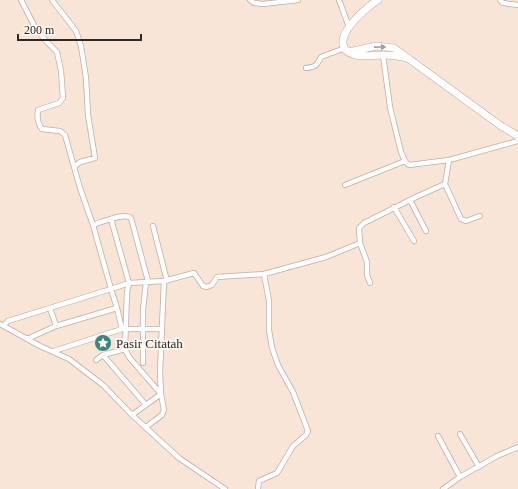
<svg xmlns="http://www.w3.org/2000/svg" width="518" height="489" viewBox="0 0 518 489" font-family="'Times New Roman',serif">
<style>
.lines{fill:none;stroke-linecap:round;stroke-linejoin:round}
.minor-casing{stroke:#c0aea2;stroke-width:6}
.primary-casing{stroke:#c0aea2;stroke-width:8}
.minor{stroke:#fff;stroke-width:4.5}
.primary{stroke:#fff;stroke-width:7}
.oneway{fill:#a19e9c}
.labels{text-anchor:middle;stroke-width:4;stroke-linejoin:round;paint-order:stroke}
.poi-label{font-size:13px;fill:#2f2823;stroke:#fcf4ef;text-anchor:start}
</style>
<rect width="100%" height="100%" fill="#f8e5d8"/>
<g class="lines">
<g class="minor-casing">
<path id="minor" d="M 21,0 L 35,27 L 46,41 L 57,52 L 61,71 L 63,98 L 59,103 L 38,110 C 37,116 38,124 42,129 L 60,131 L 65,135 L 80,188 L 93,225
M 52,0 L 76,31 L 81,46 L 86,78 L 88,115 L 95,158 L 80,162 L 74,167
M 250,0 L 254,3 L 263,4 L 298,0
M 339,0 L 349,27
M 500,0 L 503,3 L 518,5
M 383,55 L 390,107 L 401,152 L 405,161 L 409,165 L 449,160
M 306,68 C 316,67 317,65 321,57 L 345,48
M 445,184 L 461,219 L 466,221 L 480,216
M 345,185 L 405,161
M 410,200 L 426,231
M 394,207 L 414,241
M 111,219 L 129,283 L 111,289 L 93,225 C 102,222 124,212 131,218 L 148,281
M 153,226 L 167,281
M 360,243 L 367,262 L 367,275 L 370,283
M 50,308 L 56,326
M 117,308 L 122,329
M 0,324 L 40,346 L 69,359 L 103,385 L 132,415 L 179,458 L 225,489
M 4,325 L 8,321 L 111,289 L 117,308 L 56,326 L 27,339
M 125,349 L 127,292 L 129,283 L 164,281
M 54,351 L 122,329 L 162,329
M 103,355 L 146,405
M 96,360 L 103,355 L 125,349 L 129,357 L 161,394 L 132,415
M 143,363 L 143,310 L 146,282
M 146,427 L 162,415 L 164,410 L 161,394 L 160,372 L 164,281 L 194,273 L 203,286 L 207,287 L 212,285 L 217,277 L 264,274 L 326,257 L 360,243 L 359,228 L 364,223 L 416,197 L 445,184 L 449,160 L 518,141
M 460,434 L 479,467
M 438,436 L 460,477
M 258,489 L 259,481 L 277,473 L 293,446 L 306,435 L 308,431 L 293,392 L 278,365 L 272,348 L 269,330 L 269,301 L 264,274
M 443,489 L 460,477 L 497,456 L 518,447"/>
</g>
<g class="primary-casing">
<path id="primary" d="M 378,0 C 365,8 322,45 355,55 C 363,57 374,55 383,55 C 391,55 399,56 408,58
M 349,52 L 376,46 L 394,48 L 501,126 L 518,136"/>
</g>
<use href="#minor" class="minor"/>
<use href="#primary" class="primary"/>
</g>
<defs><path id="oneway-solid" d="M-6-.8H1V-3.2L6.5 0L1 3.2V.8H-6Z"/></defs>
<use class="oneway" href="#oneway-solid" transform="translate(380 47) rotate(-1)"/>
<defs>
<g id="sight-disc" transform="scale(0.9)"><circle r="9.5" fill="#3d847e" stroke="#fcf4ef"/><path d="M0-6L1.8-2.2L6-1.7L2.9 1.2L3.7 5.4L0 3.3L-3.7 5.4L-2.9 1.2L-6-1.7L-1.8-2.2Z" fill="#fff"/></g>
</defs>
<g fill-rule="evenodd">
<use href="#sight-disc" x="103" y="343"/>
</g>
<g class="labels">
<g class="poi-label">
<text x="116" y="348">Pasir Citatah</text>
</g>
</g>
<path d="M18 34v6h123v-6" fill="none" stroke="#2f2823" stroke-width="2"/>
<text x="24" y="34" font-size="12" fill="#2f2823" stroke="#fcf4ef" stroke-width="3" paint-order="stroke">200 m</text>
</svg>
